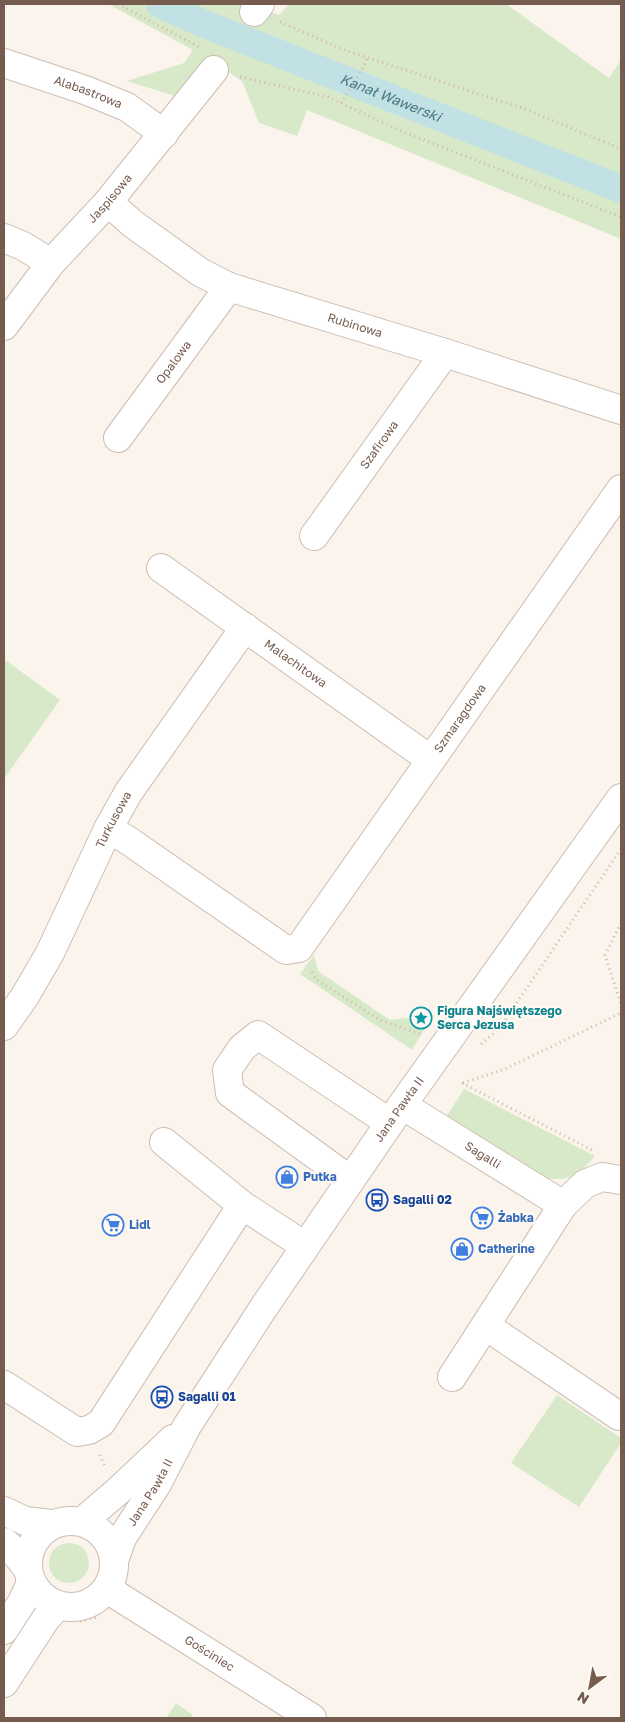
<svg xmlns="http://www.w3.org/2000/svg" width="625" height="1722" viewBox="0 0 625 1722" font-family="'Golos Text',sans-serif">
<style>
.green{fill:#d8e9ca}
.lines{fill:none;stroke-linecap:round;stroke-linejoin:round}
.canal{stroke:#c1e1e4;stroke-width:28}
.minor-casing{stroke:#cdbcb1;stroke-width:30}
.path{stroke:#d5b6a7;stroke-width:3;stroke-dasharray:1 4;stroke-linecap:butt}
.minor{stroke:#fff;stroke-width:28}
.labels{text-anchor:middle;stroke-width:5;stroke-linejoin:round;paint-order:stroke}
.street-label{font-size:12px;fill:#765b4f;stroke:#fef9f2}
.culture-label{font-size:12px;font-weight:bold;fill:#0d838f;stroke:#fef9f2;text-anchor:start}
.shop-label{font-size:12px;font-weight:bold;fill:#366cbe;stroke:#fef9f2;text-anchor:start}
.transit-label{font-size:12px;font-weight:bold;fill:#164399;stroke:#fef9f2;text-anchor:start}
.water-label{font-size:14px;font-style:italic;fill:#477a80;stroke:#fef9f2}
</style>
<rect width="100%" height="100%" fill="#fbf4ec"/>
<path class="green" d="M 108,4 L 245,4 L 279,15 L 289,4 L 506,4 L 609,78 L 621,60 L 621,239 L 307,110 L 297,136 L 259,123 L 242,81 L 208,59 L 181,98 L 127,81 L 184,63 L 193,50 Z
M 4,659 L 60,700 L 4,779 Z
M 314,955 L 318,971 L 390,1020 L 407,1018 L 425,1028 L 412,1050 L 300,974 Z
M 464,1089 L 595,1156 L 579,1174 L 563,1179 L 543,1179 L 446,1117 Z
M 557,1395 L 621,1438 L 621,1443 L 579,1507 L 511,1463 Z
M49 1563a20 20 0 1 1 40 0a20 20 0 1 1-40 0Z
M 176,1703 L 193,1715 L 190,1718 L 166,1718 Z"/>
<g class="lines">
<path class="canal" id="s1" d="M 160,4 L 202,23 L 621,189"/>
<g class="minor-casing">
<g id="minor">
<path d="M 254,12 L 260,4"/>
<path id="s2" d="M 4,63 L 85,90 L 127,107 L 164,134"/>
<path id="s3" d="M 108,202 L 133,224 L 200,272 L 229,287 L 445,353 L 621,410"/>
<path d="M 4,238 L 23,246 L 51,263"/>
<path id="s4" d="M 4,326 L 51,263 L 108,202 L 214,70"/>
<path id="s5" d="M 118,438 L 229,287"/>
<path id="s6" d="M 314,536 L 445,353"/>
<path id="s7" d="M 161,568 L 431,760"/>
<path id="s8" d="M 108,829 L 126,839 L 286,950 L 299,948 L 621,489"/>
<path id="s9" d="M 4,1026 L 25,996 L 50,953 L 108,829 L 128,793 L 245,627"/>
<path id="s10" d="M 402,1105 L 563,1205 L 452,1377"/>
<path d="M 164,1142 L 242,1205 L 305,1246"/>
<path d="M 350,1180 L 230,1093 L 227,1070 L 242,1048 L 258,1035 L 390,1123"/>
<path d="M 563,1205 L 585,1184 L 602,1177 L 621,1180"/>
<path d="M 486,1326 L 619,1416"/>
<path d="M 4,1385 L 77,1432 L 89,1430 L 101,1423 L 242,1205"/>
<path d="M 4,1511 L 25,1521 L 51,1524"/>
<circle cx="71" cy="1564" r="43"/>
<path d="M 83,1521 L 118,1491 L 173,1439"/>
<path d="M 4,1542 L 11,1548 L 27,1568"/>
<path id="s11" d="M 115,1558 L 122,1538 L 157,1484 L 187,1426 L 264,1307 L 402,1105 L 621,798"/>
<path id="s12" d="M 107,1589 L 312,1718"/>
<path d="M 4,1630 L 22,1602 L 31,1583"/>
<path d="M 4,1683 L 45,1620 L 58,1605"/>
</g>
</g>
<path class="path" d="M 118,4 L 199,47
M 280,22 L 347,51 L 525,109 L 621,149
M 240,77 L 328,97 L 401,131 L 621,217
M 341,103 L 362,70 L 367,58
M 621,923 L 605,955 L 621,1004
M 312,972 L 317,980 L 380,1020 L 420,1034
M 481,1044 L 499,1029 L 621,849
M 462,1083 L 594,1151
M 463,1083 L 505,1069 L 621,1013
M 100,1455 L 105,1467
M 80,1621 L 98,1617"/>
<use href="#minor" class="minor"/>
</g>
<defs>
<g id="sight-ring" transform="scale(1.125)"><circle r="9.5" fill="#fef9f2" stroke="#0f9aa8" stroke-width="1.5"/><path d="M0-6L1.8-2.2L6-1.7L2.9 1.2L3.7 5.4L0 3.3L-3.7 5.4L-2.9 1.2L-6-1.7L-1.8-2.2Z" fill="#0f9aa8"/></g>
<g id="shop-ring" transform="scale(1.125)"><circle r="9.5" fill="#fef9f2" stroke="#3f7fe0" stroke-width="1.5"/><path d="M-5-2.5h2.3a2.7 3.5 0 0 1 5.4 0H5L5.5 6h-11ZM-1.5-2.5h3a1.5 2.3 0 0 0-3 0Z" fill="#3f7fe0"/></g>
<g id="bus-ring" transform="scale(1.125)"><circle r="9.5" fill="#fef9f2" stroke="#1a4fb4" stroke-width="1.5"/><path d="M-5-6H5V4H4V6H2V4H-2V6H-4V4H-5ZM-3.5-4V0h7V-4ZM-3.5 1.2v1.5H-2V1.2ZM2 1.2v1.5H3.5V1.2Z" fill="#1a4fb4"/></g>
<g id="supermarket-ring" transform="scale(1.125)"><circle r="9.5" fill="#fef9f2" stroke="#3f7fe0" stroke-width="1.5"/><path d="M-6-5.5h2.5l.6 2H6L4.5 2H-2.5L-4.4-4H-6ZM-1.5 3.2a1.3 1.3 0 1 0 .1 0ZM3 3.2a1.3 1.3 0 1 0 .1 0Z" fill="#3f7fe0"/></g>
</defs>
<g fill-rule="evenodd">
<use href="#sight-ring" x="421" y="1018"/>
<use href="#shop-ring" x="287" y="1177"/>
<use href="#bus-ring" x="377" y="1200"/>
<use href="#supermarket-ring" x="482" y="1218"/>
<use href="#supermarket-ring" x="113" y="1225"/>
<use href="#shop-ring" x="462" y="1249"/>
<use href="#bus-ring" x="162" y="1397"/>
</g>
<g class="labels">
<g class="street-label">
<text dy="4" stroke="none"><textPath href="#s2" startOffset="89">Alabastrowa</textPath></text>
<text dy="4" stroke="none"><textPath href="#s4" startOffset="166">Jaspisowa</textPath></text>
<text dy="4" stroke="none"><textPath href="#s3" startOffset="280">Rubinowa</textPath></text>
<text dy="4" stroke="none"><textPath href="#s5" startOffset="94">Opalowa</textPath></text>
<text dy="4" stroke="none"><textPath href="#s6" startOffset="112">Szafirowa</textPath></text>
<text dy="4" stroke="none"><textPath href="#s7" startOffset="165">Malachitowa</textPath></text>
<text dy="4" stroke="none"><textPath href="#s8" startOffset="509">Szmaragdowa</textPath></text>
<text dy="4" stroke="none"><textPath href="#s9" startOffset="234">Turkusowa</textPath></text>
<text dy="4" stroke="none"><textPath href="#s11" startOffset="532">Jana Pawła II</textPath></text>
<text dy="4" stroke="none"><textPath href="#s10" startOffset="95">Sagalli</textPath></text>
<text dy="4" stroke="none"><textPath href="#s11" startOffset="75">Jana Pawła II</textPath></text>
<text dy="4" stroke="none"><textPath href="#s12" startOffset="121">Gościniec</textPath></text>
</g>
<g class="culture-label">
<text x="437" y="1015">Figura Najświętszego<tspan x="437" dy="14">Serca Jezusa</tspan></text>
</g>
<g class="shop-label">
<text x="303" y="1181">Putka</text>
<text x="498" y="1222">Żabka</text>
<text x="129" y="1229">Lidl</text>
<text x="478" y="1253">Catherine</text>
</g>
<g class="transit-label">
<text x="393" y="1204">Sagalli 02</text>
<text x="178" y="1401">Sagalli 01</text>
</g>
<g class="water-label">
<text dy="5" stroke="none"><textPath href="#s1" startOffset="249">Kanał Wawerski</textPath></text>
</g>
</g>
<rect width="625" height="1722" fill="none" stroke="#765b4f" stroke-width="10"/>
<g transform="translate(590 1687) rotate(212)" stroke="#fef9f2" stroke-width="4" paint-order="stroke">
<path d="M0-4L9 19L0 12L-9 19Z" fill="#765b4f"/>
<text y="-8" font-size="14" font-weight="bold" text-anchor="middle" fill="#765b4f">N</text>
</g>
</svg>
